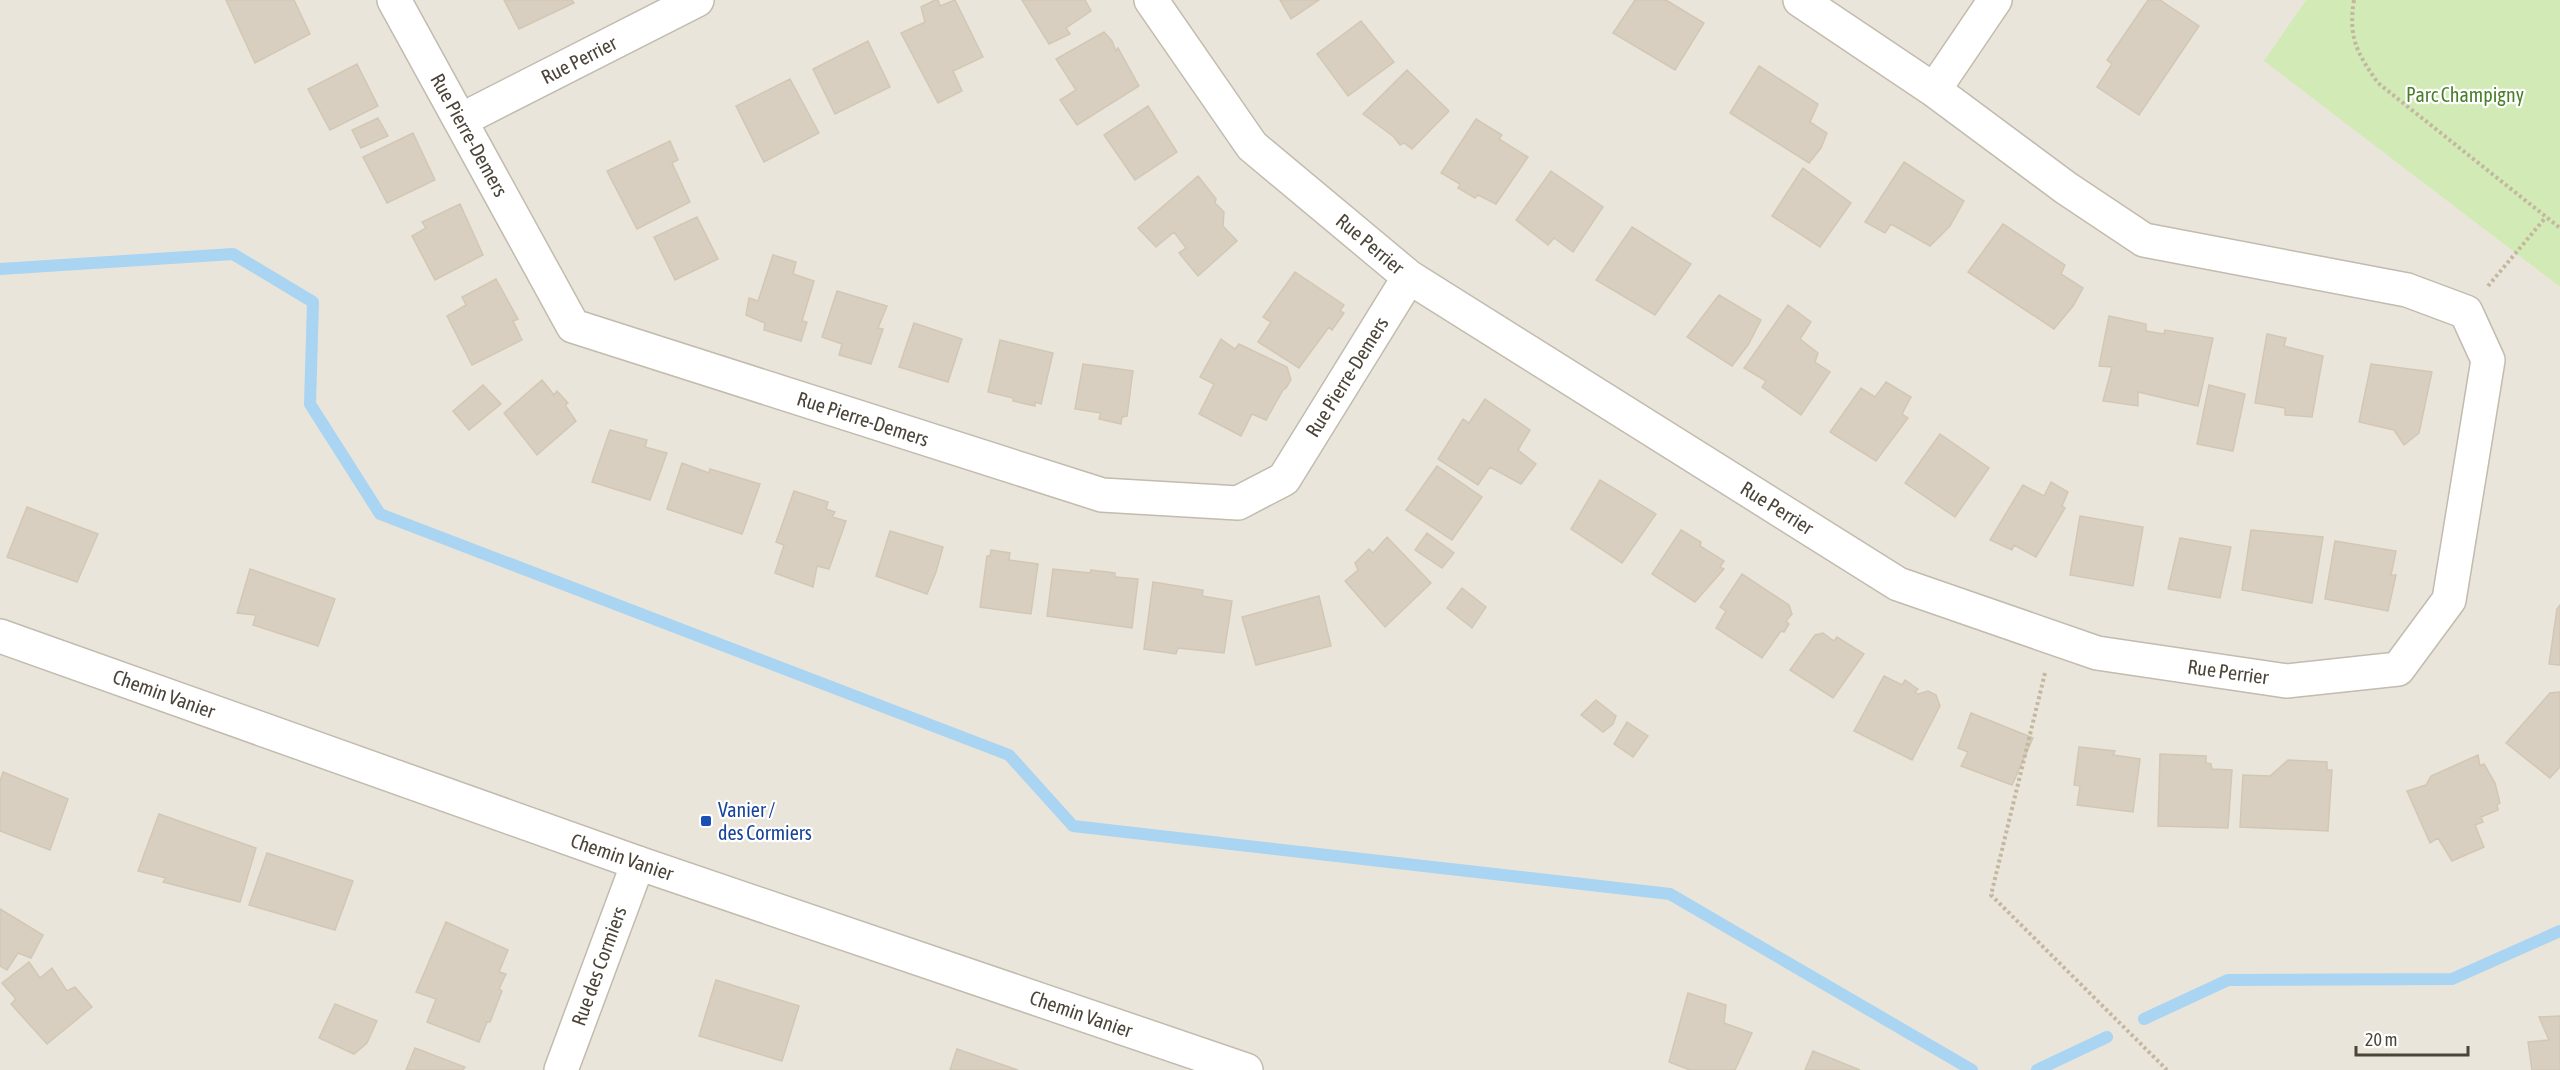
<svg xmlns="http://www.w3.org/2000/svg" width="2560" height="1070" viewBox="0 0 2560 1070" font-family="'Asap Condensed',sans-serif">
<style>
.residential{fill:#eae5da}
.green{fill:#d2eab5}
.lines{fill:none;stroke-linecap:round;stroke-linejoin:round}
.stream{stroke:#a9d4f2;stroke-width:12}
.building{fill:#d8cfc1;stroke:#d3c7b4;stroke-width:1.5}
.minor-casing{stroke:#c2bbae;stroke-width:36}
.tertiary-casing{stroke:#c2bbae;stroke-width:36}
.path{stroke:#c4b79f;stroke-width:4;stroke-dasharray:3 3;stroke-linecap:butt}
.minor{stroke:#fff;stroke-width:33}
.tertiary{stroke:#fff;stroke-width:33}
.transit-dot{fill:#1a4fb4;stroke:#fff;stroke-width:2}
.labels{text-anchor:middle;stroke-width:4.5;stroke-linejoin:round;paint-order:stroke}
.street-label{font-size:20px;fill:#4b4439;stroke:#fff}
.park-label{font-size:20px;fill:#4a7f2a;stroke:#fff}
.transit-label{font-size:20px;fill:#164399;stroke:#fff;text-anchor:start}
</style>
<rect width="100%" height="100%" fill="#f6f3ec"/>
<path class="residential" d="M 0,0 L 2306,0 L 2265,61 L 2560,287 L 2560,1070 L 0,1070 Z"/>
<path class="green" d="M 2306,0 L 2560,0 L 2560,287 L 2264,61 Z"/>
<g class="lines">
<path class="stream" d="M 0,269 L 233,254 L 313,302 L 310,404 L 380,514 L 1009,755 L 1073,826 L 1670,894 L 1972,1070
M 2144,1019 L 2228,980 L 2452,979 L 2560,931
M 2037,1070 L 2107,1037"/>
</g>
<path class="building" d="M 226,0 L 294,0 L 310,34 L 255,63 Z
M 504,0 L 572,0 L 574,3 L 519,29 Z
M 935,0 L 938,0 L 940,6 L 955,0 L 983,57 L 953,71 L 962,91 L 938,103 L 901,33 L 925,22 L 921,7 Z
M 1022,0 L 1085,0 L 1091,11 L 1066,28 L 1070,34 L 1049,44 Z
M 1280,0 L 1319,0 L 1291,19 Z
M 1635,0 L 1666,0 L 1704,23 L 1675,70 L 1613,33 Z
M 2148,0 L 2160,0 L 2199,26 L 2139,115 L 2097,87 L 2112,64 L 2107,60 Z
M 1361,21 L 1394,62 L 1348,96 L 1317,54 Z
M 1104,32 L 1112,41 L 1116,51 L 1118,48 L 1139,86 L 1077,125 L 1060,100 L 1076,90 L 1056,59 Z
M 868,41 L 890,87 L 835,114 L 813,69 Z
M 357,64 L 378,106 L 330,130 L 308,89 Z
M 1759,66 L 1818,104 L 1810,122 L 1827,133 L 1821,148 L 1809,163 L 1730,113 Z
M 1407,70 L 1449,111 L 1412,149 L 1404,143 L 1400,145 L 1394,137 L 1363,114 Z
M 790,79 L 819,133 L 764,162 L 736,106 Z
M 1148,106 L 1177,152 L 1135,180 L 1104,135 Z
M 378,118 L 388,136 L 361,148 L 352,130 Z
M 1476,119 L 1502,135 L 1499,139 L 1528,157 L 1496,204 L 1478,195 L 1475,198 L 1458,188 L 1460,184 L 1441,173 Z
M 413,133 L 435,180 L 387,203 L 363,157 Z
M 670,141 L 678,160 L 672,163 L 690,202 L 637,229 L 607,171 Z
M 1904,162 L 1964,201 L 1950,226 L 1930,246 L 1891,224 L 1885,233 L 1865,222 Z
M 1803,168 L 1851,203 L 1820,247 L 1772,216 Z
M 1551,171 L 1603,207 L 1573,252 L 1554,238 L 1548,245 L 1516,220 Z
M 1198,176 L 1216,199 L 1215,203 L 1224,212 L 1223,226 L 1237,241 L 1198,276 L 1179,253 L 1186,248 L 1174,232 L 1156,247 L 1138,228 Z
M 460,204 L 483,255 L 435,280 L 412,236 L 426,228 L 422,222 Z
M 697,217 L 718,259 L 675,280 L 654,237 Z
M 2003,224 L 2065,265 L 2061,274 L 2083,288 L 2073,306 L 2054,329 L 1968,272 Z
M 1632,227 L 1691,264 L 1655,315 L 1596,280 Z
M 773,255 L 796,262 L 793,274 L 814,281 L 802,321 L 807,322 L 801,341 L 764,330 L 765,323 L 746,315 L 749,298 L 758,301 Z
M 1295,272 L 1344,305 L 1340,311 L 1344,313 L 1332,330 L 1329,327 L 1299,368 L 1258,342 L 1271,322 L 1263,317 Z
M 496,279 L 518,319 L 513,321 L 522,340 L 472,365 L 447,316 L 466,305 L 462,297 Z
M 837,291 L 887,306 L 878,328 L 883,329 L 871,364 L 839,355 L 842,344 L 822,337 Z
M 1719,295 L 1761,320 L 1748,345 L 1732,366 L 1687,337 Z
M 1788,305 L 1811,322 L 1800,339 L 1818,353 L 1815,362 L 1830,372 L 1801,415 L 1762,387 L 1766,381 L 1744,368 Z
M 2109,316 L 2146,324 L 2146,331 L 2164,334 L 2165,330 L 2213,338 L 2198,406 L 2138,392 L 2138,406 L 2103,401 L 2112,367 L 2099,366 Z
M 914,323 L 962,339 L 948,382 L 899,367 Z
M 2267,334 L 2286,338 L 2284,346 L 2323,356 L 2312,417 L 2285,415 L 2285,408 L 2255,403 Z
M 1221,339 L 1235,349 L 1239,344 L 1287,367 L 1291,380 L 1286,388 L 1283,390 L 1266,420 L 1252,414 L 1241,436 L 1199,414 L 1214,384 L 1200,377 Z
M 1000,340 L 1053,353 L 1041,404 L 1035,402 L 1035,406 L 1026,404 L 1013,401 L 1013,398 L 988,392 Z
M 1083,364 L 1133,371 L 1127,416 L 1122,417 L 1121,424 L 1099,419 L 1101,413 L 1075,409 Z
M 2371,364 L 2432,372 L 2419,433 L 2404,445 L 2394,430 L 2359,422 Z
M 542,380 L 554,395 L 557,391 L 568,403 L 565,405 L 576,421 L 537,455 L 504,413 Z
M 1886,382 L 1911,397 L 1902,414 L 1908,418 L 1876,461 L 1830,432 L 1861,388 L 1875,397 Z
M 483,385 L 501,404 L 469,430 L 453,411 Z
M 2209,385 L 2245,394 L 2233,451 L 2197,444 Z
M 1485,399 L 1530,430 L 1518,450 L 1536,464 L 1521,484 L 1490,467 L 1478,485 L 1438,459 L 1463,419 L 1469,423 Z
M 610,430 L 647,440 L 645,447 L 667,453 L 650,500 L 592,482 Z
M 1940,434 L 1989,468 L 1955,517 L 1905,483 Z
M 682,463 L 709,473 L 710,469 L 760,484 L 742,534 L 667,509 Z
M 1437,466 L 1482,497 L 1452,540 L 1406,510 Z
M 1600,480 L 1656,514 L 1622,563 L 1571,529 Z
M 2051,482 L 2068,492 L 2062,506 L 2065,508 L 2036,557 L 2014,545 L 2012,550 L 1990,540 L 2023,485 L 2044,496 Z
M 794,491 L 828,502 L 826,509 L 835,512 L 832,517 L 846,521 L 829,569 L 817,566 L 813,587 L 775,573 L 784,545 L 776,542 Z
M 27,507 L 98,534 L 77,582 L 7,557 Z
M 2080,516 L 2143,527 L 2133,586 L 2070,575 Z
M 1681,530 L 1701,542 L 1700,546 L 1724,561 L 1720,567 L 1724,569 L 1695,602 L 1652,574 Z
M 2251,530 L 2323,537 L 2312,603 L 2242,590 Z
M 890,531 L 943,547 L 936,572 L 927,594 L 876,576 Z
M 1427,533 L 1454,553 L 1442,568 L 1415,550 Z
M 1387,537 L 1431,583 L 1385,627 L 1345,581 L 1358,570 L 1355,563 L 1369,549 L 1373,553 Z
M 2180,538 L 2231,547 L 2220,598 L 2168,589 Z
M 2335,541 L 2396,551 L 2391,575 L 2396,575 L 2388,611 L 2325,599 Z
M 991,550 L 1010,553 L 1009,560 L 1038,564 L 1031,614 L 980,607 L 987,556 L 990,556 Z
M 250,569 L 335,599 L 318,646 L 253,625 L 256,615 L 237,613 Z
M 1053,569 L 1090,573 L 1091,570 L 1115,573 L 1115,577 L 1138,579 L 1132,628 L 1047,616 Z
M 1742,574 L 1789,605 L 1792,614 L 1786,621 L 1789,624 L 1784,632 L 1781,631 L 1762,658 L 1716,628 L 1726,611 L 1720,607 Z
M 1153,582 L 1203,590 L 1202,596 L 1232,601 L 1224,653 L 1178,648 L 1176,654 L 1144,649 Z
M 1462,588 L 1486,607 L 1472,628 L 1447,608 Z
M 1319,596 L 1331,646 L 1256,665 L 1242,617 Z
M 2560,605 L 2560,665 L 2549,664 L 2557,609 Z
M 1823,633 L 1834,641 L 1837,637 L 1864,654 L 1833,698 L 1790,670 L 1815,635 Z
M 1884,676 L 1902,685 L 1905,680 L 1918,689 L 1915,692 L 1918,694 L 1928,691 L 1936,695 L 1940,706 L 1912,760 L 1854,731 Z
M 2560,692 L 2560,767 L 2550,778 L 2506,743 L 2550,693 Z
M 1596,700 L 1616,716 L 1613,724 L 1603,732 L 1581,715 Z
M 1971,713 L 2033,738 L 2012,785 L 1961,766 L 1968,752 L 1958,748 Z
M 1627,722 L 1648,736 L 1633,757 L 1614,744 Z
M 2079,747 L 2115,751 L 2113,755 L 2140,759 L 2133,812 L 2077,805 L 2080,786 L 2074,785 Z
M 2160,754 L 2206,756 L 2206,763 L 2211,764 L 2212,769 L 2232,770 L 2228,828 L 2158,826 Z
M 2478,755 L 2480,766 L 2484,764 L 2495,783 L 2500,803 L 2497,805 L 2498,810 L 2481,817 L 2483,822 L 2475,825 L 2484,847 L 2452,861 L 2438,838 L 2430,843 L 2407,791 L 2426,785 L 2431,776 Z
M 2288,760 L 2327,762 L 2327,770 L 2332,770 L 2328,831 L 2240,827 L 2243,775 L 2270,776 Z
M 3,772 L 68,799 L 50,850 L 0,831 L 0,781 Z
M 159,814 L 256,848 L 240,902 L 163,882 L 166,878 L 138,871 Z
M 267,853 L 353,881 L 335,930 L 249,905 Z
M 0,909 L 43,935 L 31,958 L 18,953 L 7,970 L 0,966 Z
M 446,922 L 508,950 L 499,972 L 506,974 L 499,989 L 502,991 L 490,1022 L 487,1022 L 479,1042 L 427,1022 L 436,999 L 416,992 Z
M 29,962 L 40,978 L 52,968 L 67,991 L 75,987 L 92,1007 L 47,1044 L 11,1004 L 16,999 L 2,983 Z
M 716,980 L 799,1006 L 782,1061 L 699,1036 Z
M 1688,993 L 1726,1005 L 1724,1023 L 1752,1033 L 1735,1070 L 1690,1070 L 1669,1062 Z
M 335,1004 L 377,1021 L 367,1043 L 354,1054 L 319,1038 Z
M 2560,1016 L 2560,1070 L 2532,1070 L 2528,1042 L 2549,1040 L 2539,1017 Z
M 415,1048 L 465,1067 L 463,1070 L 406,1070 Z
M 957,1049 L 1018,1070 L 950,1070 Z
M 1813,1051 L 1860,1070 L 1805,1070 Z"/>
<g class="lines">
<g class="minor-casing">
<path id="minor" d="M 394,0 L 573,326 L 1102,495 L 1238,503 L 1284,479 L 1409,277
M 1151,0 L 1252,146 L 1409,277 L 1898,584 L 2097,653 L 2286,681 L 2398,669 L 2449,600 L 2488,360 L 2466,312 L 2407,290 L 2144,240 L 2066,188 L 1934,90 L 1800,0
M 1934,90 L 1995,0
M 461,120 L 697,0
M 561,1070 L 638,863"/>
</g>
<g class="tertiary-casing">
<path id="tertiary" d="M 0,636 L 638,863 L 1246,1070"/>
</g>
<path class="path" d="M 2354,0 C 2348,38 2357,53 2378,83 L 2560,228
M 2488,286 L 2546,217
M 2045,673 L 1991,895 L 2167,1070"/>
<use href="#minor" class="minor"/>
<use href="#tertiary" class="tertiary"/>
</g>
<rect class="transit-dot" x="700" y="815" width="12" height="12" rx="3"/>
<g class="labels">
<g class="street-label">
<text transform="translate(579 60) rotate(-27)" y="7">Rue Perrier</text>
<text transform="translate(469 135) rotate(61)" y="7">Rue Pierre-Demers</text>
<text transform="translate(1370 244) rotate(40)" y="7">Rue Perrier</text>
<text transform="translate(1347 377) rotate(-58)" y="7">Rue Pierre-Demers</text>
<text transform="translate(863 419) rotate(18)" y="7">Rue Pierre-Demers</text>
<text transform="translate(1777 508) rotate(32)" y="7">Rue Perrier</text>
<text transform="translate(2228 672) rotate(8)" y="7">Rue Perrier</text>
<text transform="translate(164 694) rotate(20)" y="7">Chemin Vanier</text>
<text transform="translate(622 857) rotate(19)" y="7">Chemin Vanier</text>
<text transform="translate(599 966) rotate(-70)" y="7">Rue des Cormiers</text>
<text transform="translate(1081 1014) rotate(19)" y="7">Chemin Vanier</text>
</g>
<g class="park-label">
<text x="2465" y="102">Parc Champigny</text>
</g>
<g class="transit-label">
<text x="718" y="817">Vanier /<tspan x="718" dy="23">des Cormiers</tspan></text>
</g>
</g>
<path d="M2356 1046v9h112v-9" fill="none" stroke="#4b4439" stroke-width="3"/>
<text x="2365" y="1046" font-size="18" fill="#4b4439" stroke="#ffffff" stroke-width="4.5" paint-order="stroke">20 m</text>
</svg>
